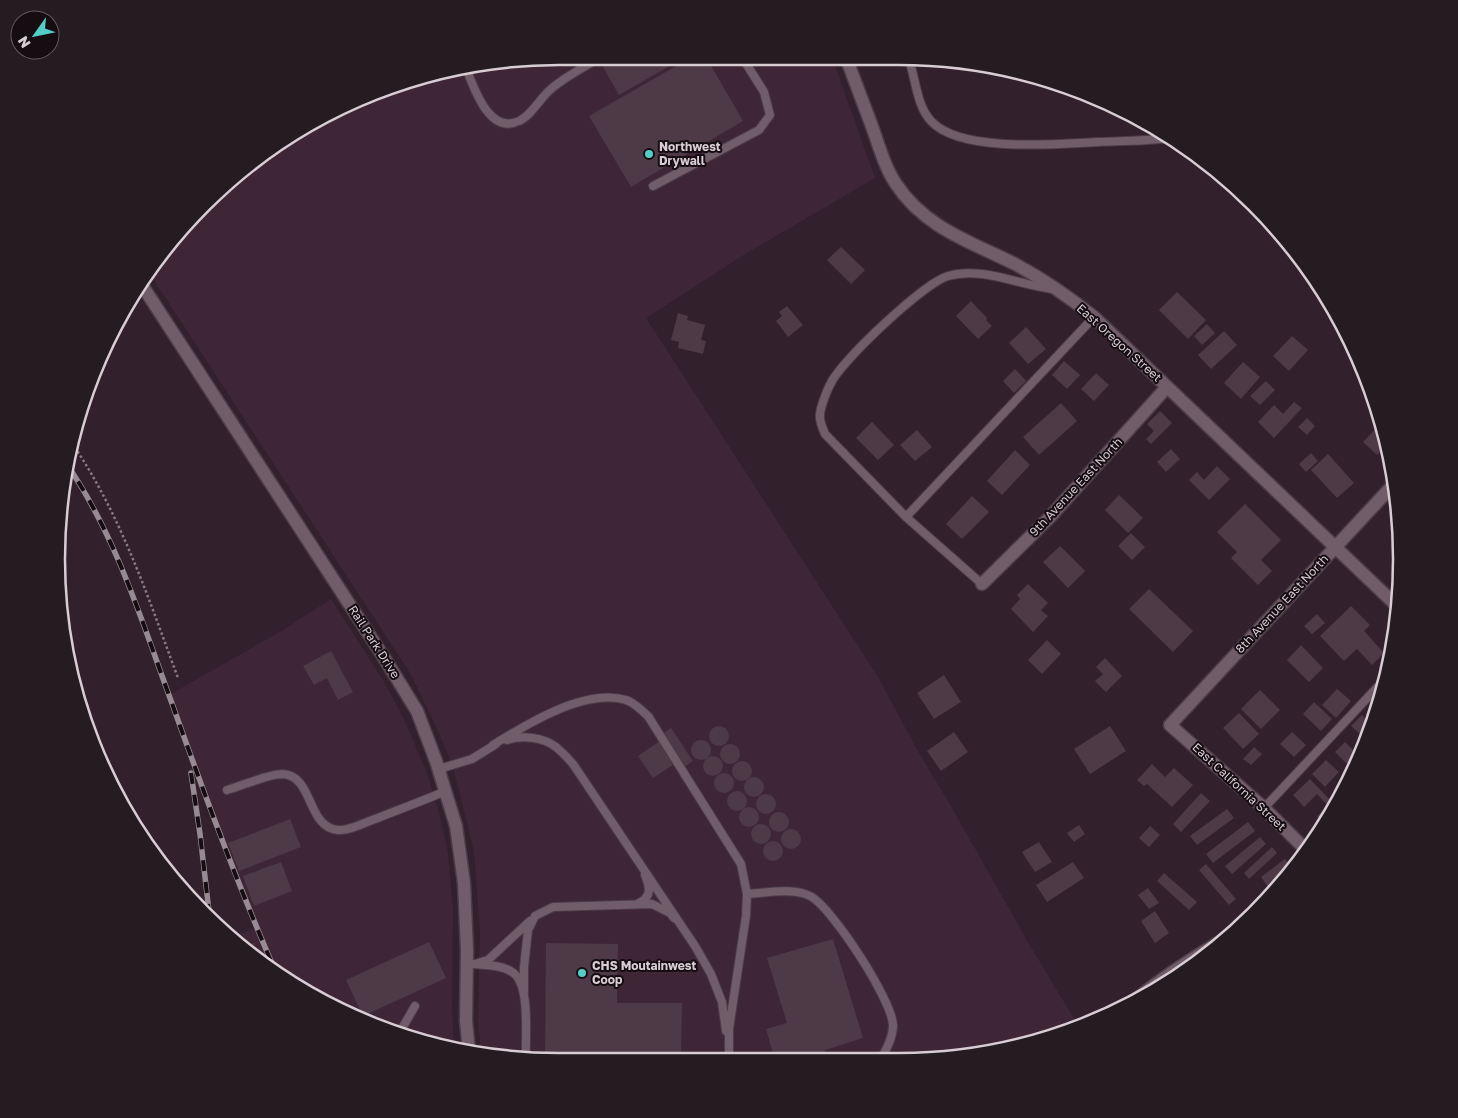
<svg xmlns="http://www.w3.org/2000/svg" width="1458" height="1118" viewBox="0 0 1458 1118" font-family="'Golos Text',sans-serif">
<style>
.built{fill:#3e2636}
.building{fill:#4d3a46}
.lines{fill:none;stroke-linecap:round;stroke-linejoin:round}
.lane-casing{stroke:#4b3c46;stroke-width:10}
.street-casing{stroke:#4b3c46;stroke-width:15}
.secondary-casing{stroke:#4b3c46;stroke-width:15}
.path{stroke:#897a84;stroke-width:2.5;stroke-dasharray:2.5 2.5;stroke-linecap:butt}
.lane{stroke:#715c69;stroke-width:8}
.street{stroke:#715c69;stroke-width:12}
.secondary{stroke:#715c69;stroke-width:12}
.rail-casing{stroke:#988a93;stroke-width:5.5}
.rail{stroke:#150d12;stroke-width:4;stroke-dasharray:11;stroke-linecap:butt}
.poi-dot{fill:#54cdc7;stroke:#150d12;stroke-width:2}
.labels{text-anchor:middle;stroke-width:4;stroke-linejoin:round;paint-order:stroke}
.poi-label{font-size:12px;font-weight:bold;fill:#d9cdd4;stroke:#150d12;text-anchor:start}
.street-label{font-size:12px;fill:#d9cdd4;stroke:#150d12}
.rim{fill:none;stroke:#d9cdd4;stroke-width:2.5}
</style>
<rect width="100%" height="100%" fill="#32202c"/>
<path class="built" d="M 559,56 L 832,57 L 875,178 L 742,256 L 646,318 L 878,677 L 919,753 L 952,808 L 1028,942 L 1079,1027 L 964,1057 L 493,1057 L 481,1054 L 478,1022 L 480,933 L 474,851 L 454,770 L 438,731 L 410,673 L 148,271 L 203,204 L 307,124 L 429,73 Z
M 331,599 L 383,680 L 400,711 L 426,770 L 440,816 L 448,853 L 453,909 L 452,1005 L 454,1047 L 367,1024 L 280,977 L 230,937 L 257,928 L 212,813 L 169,695 L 283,630 Z"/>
<path class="building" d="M 622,56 L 665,57 L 685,57 L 619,95 L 603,67 Z
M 692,57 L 706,57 L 743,121 L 631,187 L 589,116 Z
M 841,247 L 865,270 L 851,284 L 827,260 Z
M 1177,292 L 1206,320 L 1188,339 L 1159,310 Z
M 971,301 L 987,318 L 986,320 L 992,326 L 978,339 L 956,316 Z
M 787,306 L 803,325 L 788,337 L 776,321 L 782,316 L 779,312 Z
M 678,313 L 688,316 L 687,320 L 705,325 L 701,340 L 706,341 L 703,354 L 678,348 L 679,342 L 671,340 Z
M 1207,324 L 1215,333 L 1202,345 L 1194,336 Z
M 1026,327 L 1046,349 L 1028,364 L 1009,343 Z
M 1224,331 L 1237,345 L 1211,369 L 1198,355 Z
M 1292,336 L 1308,350 L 1289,371 L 1273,356 Z
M 1064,361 L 1080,375 L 1067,389 L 1052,375 Z
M 1243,362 L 1260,377 L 1241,399 L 1224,383 Z
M 1015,369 L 1026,381 L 1014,393 L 1003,381 Z
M 1096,373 L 1109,385 L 1094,401 L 1081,389 Z
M 1266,381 L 1275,390 L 1260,405 L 1250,396 Z
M 1294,402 L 1302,408 L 1274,438 L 1258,422 L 1274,405 L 1283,414 Z
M 1061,403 L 1077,421 L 1039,455 L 1023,437 Z
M 1160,411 L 1172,423 L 1151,444 L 1146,439 L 1154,431 L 1147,424 Z
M 1307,418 L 1315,426 L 1307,435 L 1298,427 Z
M 872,422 L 894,445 L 878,460 L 856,438 Z
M 1381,423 L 1387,445 L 1377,455 L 1363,442 Z
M 917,430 L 932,447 L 915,461 L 900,445 Z
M 1171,449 L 1180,459 L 1166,472 L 1157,462 Z
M 1015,450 L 1030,465 L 1002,495 L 987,481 Z
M 1311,453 L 1318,461 L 1306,472 L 1299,464 Z
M 1328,454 L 1354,483 L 1337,498 L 1311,470 Z
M 1217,466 L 1230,479 L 1209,500 L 1189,480 L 1197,472 L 1204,480 Z
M 1119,495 L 1143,518 L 1128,533 L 1105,510 Z
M 972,496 L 989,512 L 962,539 L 946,524 Z
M 1245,504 L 1281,540 L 1261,560 L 1272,571 L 1258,585 L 1231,558 L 1237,552 L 1217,532 Z
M 1131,533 L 1145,547 L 1132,560 L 1118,546 Z
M 1060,546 L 1085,571 L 1068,588 L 1043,562 Z
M 1028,584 L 1048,603 L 1041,610 L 1048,616 L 1033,632 L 1011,609 L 1020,599 L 1017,595 Z
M 1149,589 L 1193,631 L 1173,652 L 1129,609 Z
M 1351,606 L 1370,625 L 1364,631 L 1384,653 L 1372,665 L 1357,649 L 1344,661 L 1320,636 Z
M 1317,614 L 1325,623 L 1312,634 L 1304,626 Z
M 1047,640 L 1061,654 L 1042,674 L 1028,660 Z
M 1301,645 L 1323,668 L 1309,682 L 1287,660 Z
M 331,651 L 353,692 L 338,700 L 327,678 L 314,685 L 303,666 Z
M 1105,658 L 1122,676 L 1106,692 L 1095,681 L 1103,674 L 1096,667 Z
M 944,675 L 961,702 L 934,719 L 917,693 Z
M 1337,689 L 1351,701 L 1336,718 L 1322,705 Z
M 1260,690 L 1280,710 L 1261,729 L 1241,709 Z
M 1314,702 L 1332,719 L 1321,731 L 1303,714 Z
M 1239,713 L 1259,734 L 1243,749 L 1223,728 Z
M 1362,715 L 1371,725 L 1361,735 L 1351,726 Z
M 1110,726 L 1126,751 L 1090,774 L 1074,749 Z
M709 736a10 10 0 1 1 20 0a10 10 0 1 1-20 0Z
M 671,728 L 693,761 L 678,771 L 674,764 L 653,778 L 638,756 L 660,741 L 658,737 Z
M 954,732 L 968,752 L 941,771 L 927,751 Z
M 1292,732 L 1306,745 L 1294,757 L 1280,744 Z
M691 750a10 10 0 1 1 20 0a10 10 0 1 1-20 0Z
M 1345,742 L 1357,754 L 1347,764 L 1335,752 Z
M720 754a10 10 0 1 1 20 0a10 10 0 1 1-20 0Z
M 1254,747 L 1262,754 L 1251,765 L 1243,759 Z
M703 766a10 10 0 1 1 20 0a10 10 0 1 1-20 0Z
M 1326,760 L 1339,772 L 1325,787 L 1312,774 Z
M732 771a10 10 0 1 1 20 0a10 10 0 1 1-20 0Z
M 1152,764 L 1165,777 L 1174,768 L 1193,785 L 1172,807 L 1147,784 L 1144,786 L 1137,780 Z
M714 783a10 10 0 1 1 20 0a10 10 0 1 1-20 0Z
M744 787a10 10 0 1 1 20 0a10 10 0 1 1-20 0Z
M 1310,779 L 1335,805 L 1325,824 L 1317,816 L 1328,806 L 1317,794 L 1304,807 L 1293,795 Z
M727 801a10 10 0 1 1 20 0a10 10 0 1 1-20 0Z
M 1201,793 L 1210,801 L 1181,832 L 1173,824 Z
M756 804a10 10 0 1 1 20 0a10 10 0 1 1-20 0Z
M739 817a10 10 0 1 1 20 0a10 10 0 1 1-20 0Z
M 1227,809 L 1234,818 L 1197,845 L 1190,836 Z
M769 822a10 10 0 1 1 20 0a10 10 0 1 1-20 0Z
M 290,819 L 301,847 L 239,871 L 228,843 Z
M 1248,822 L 1255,831 L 1213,863 L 1206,854 Z
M751 834a10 10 0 1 1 20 0a10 10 0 1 1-20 0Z
M 1079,825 L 1085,834 L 1074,842 L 1067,833 Z
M 1150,826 L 1160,835 L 1149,847 L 1139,838 Z
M781 839a10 10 0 1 1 20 0a10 10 0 1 1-20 0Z
M 1260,837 L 1266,844 L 1232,874 L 1225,866 Z
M763 851a10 10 0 1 1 20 0a10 10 0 1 1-20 0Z
M 1039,842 L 1052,862 L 1035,872 L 1022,852 Z
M 1272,847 L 1277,853 L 1249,879 L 1244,873 Z
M 1285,859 L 1292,868 L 1268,887 L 1261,877 Z
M 281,862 L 292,891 L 254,906 L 243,876 Z
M 1073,862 L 1084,878 L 1047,902 L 1036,885 Z
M 1206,864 L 1236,899 L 1229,905 L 1199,870 Z
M 1164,873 L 1197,902 L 1189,910 L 1157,881 Z
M 1148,888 L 1159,903 L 1149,909 L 1138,895 Z
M 1155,911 L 1169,933 L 1155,943 L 1141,921 Z
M 833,939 L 863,1038 L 825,1050 L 828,1057 L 774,1057 L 766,1029 L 787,1023 L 767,958 Z
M 429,942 L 446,978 L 363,1016 L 346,980 Z
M 254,943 L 264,964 L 244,947 Z
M 546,943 L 618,944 L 617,1003 L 682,1003 L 681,1057 L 545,1057 Z"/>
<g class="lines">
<g class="lane-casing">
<path id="lane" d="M 908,57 C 916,78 916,105 931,121 C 960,153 1057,144 1098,142 C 1122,141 1146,141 1170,138
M 466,68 C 474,88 489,135 519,121 C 531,116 541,97 551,89 C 566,76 586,66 603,56
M 653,186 L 759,130 L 770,115 L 764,92 L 742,57
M 906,517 L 1094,317
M 982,584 L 906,517 L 825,434 C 823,429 819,421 820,415 C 820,408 827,390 831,383 C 842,360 924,283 948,276 C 981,266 1019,285 1053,289
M 507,740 C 522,735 543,737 556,747 C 562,752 568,758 573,764 L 695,946 L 711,974 L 722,1002 L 726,1031
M 493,745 C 527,724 585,688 626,700 C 634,702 642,711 648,716 L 741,864 L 747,894 L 746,916 L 729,1029 L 729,1057
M 439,769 L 472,759 L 496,744
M 227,790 C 242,786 268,774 282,774 C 314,775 306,827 338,830 C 349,831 364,823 375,819 C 398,810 422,801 446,791
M 1264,808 L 1386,678
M 747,894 C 767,893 794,887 812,897 C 834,911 892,1000 893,1025 C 893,1037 887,1048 882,1057
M 639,903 C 652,897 650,887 645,875
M 478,963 L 488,960 L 530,921
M 474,964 C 486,965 502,965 512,972 C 531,983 525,1037 526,1057
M 524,992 L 524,967 L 528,930 L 535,916 L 553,907 L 652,904 L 670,913 L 674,918
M 400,1032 L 415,1006"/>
</g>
<g class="street-casing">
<path id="street" d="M 846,57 C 855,82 865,107 874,132 C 880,150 886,169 896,184 C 925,228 971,242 1015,264 C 1043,279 1069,297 1094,317 L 1397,606
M 140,282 L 383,656 L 417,711 L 436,761 L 456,826 L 464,883 L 467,950 L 466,1021 L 469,1051
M 982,584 L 1049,518 L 1167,387
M 1307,851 L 1264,808 L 1170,725 L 1394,484"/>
</g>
<g class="secondary-casing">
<path id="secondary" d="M 1137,999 C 1164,976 1193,958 1223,940"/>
</g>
<path class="path" d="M 72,443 C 121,515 148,597 178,678"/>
<use href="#lane" class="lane"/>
<use href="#street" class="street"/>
<use href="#secondary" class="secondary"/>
<g class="rail-casing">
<path id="rail" d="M 66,463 C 117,537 143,625 174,709 C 206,799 239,888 277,975
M 191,773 L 200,834 L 210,920"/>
</g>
<use href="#rail" class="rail"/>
</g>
<g class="poi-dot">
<circle cx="649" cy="154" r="5"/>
<circle cx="582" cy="973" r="5"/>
</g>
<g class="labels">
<g class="poi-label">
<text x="659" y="151">Northwest<tspan x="659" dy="14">Drywall</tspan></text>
<text x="592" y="970">CHS Moutainwest<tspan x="592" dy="14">Coop</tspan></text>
</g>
<g class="street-label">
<text transform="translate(1119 343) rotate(42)" y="4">East Oregon Street</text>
<text transform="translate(1076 487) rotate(-47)" y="4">9th Avenue East North</text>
<text transform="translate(1282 604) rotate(-47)" y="4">8th Avenue East North</text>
<text transform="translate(374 642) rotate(57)" y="4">Rail Park Drive</text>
<text transform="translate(1239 787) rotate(43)" y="4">East California Street</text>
</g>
</g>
<path d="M0 0H1458V1118H0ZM559 65H899A494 494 0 0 1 1393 559V559A494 494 0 0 1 899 1053H559A494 494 0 0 1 65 559V559A494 494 0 0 1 559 65Z" fill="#251c22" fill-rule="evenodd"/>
<path class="rim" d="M559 65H899A494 494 0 0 1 1393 559V559A494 494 0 0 1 899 1053H559A494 494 0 0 1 65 559V559A494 494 0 0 1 559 65Z"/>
<g transform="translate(35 35) rotate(237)"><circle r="24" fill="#150d12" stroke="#635a60"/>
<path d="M0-4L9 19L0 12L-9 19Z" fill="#54cdc7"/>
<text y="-8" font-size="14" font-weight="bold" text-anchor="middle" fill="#d9cdd4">N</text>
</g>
</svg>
